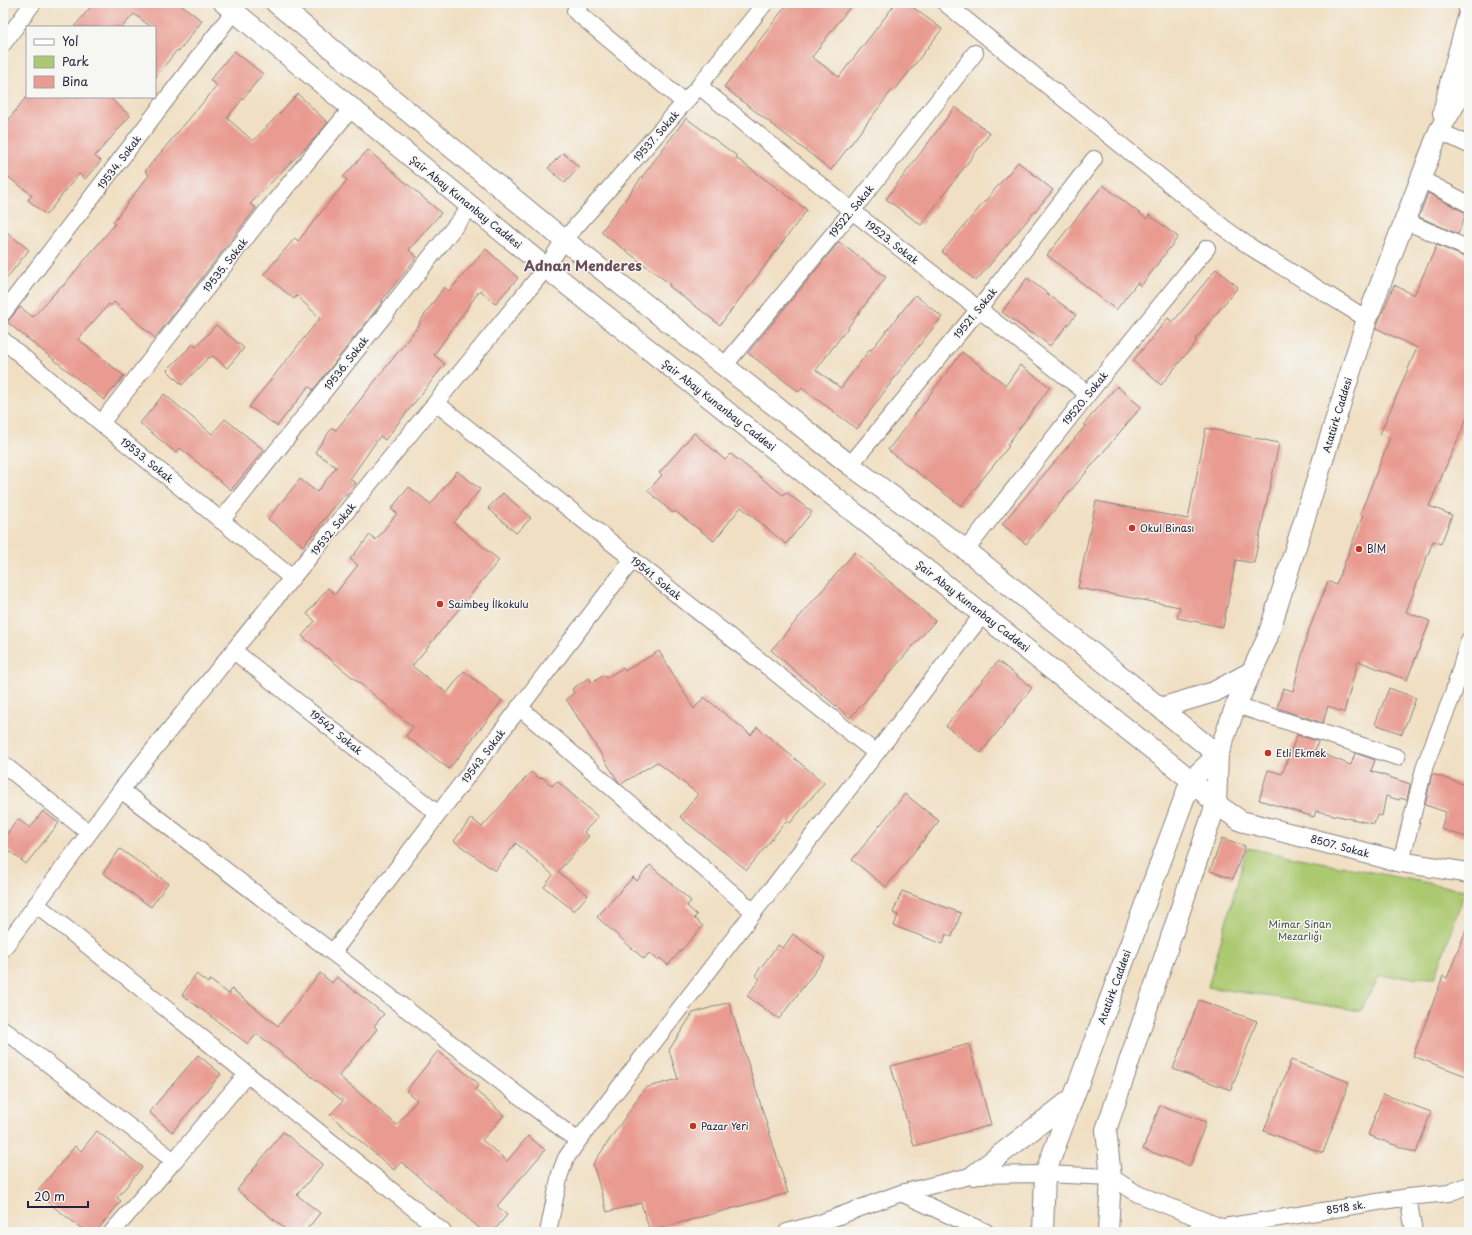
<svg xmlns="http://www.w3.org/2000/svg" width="1472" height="1235" viewBox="0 0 1472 1235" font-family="'Playpen Sans',sans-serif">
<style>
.green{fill:#abc970;stroke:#667656}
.building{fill:#e99b91}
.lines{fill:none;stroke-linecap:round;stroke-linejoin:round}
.minor-casing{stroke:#89807e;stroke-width:18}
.tertiary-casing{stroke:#89807e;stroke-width:22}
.minor{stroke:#fff;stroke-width:16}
.tertiary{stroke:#fff;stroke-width:20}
.poi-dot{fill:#c8321e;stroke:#f6f6f2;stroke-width:1.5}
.labels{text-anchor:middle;stroke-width:3;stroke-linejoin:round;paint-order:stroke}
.street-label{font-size:10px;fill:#22223b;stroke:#f6f6f2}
.poi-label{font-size:10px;fill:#22223b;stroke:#f6f6f2;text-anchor:start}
.park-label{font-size:10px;fill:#4b544b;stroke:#f6f6f2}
.district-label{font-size:14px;font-weight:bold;fill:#684c59;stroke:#f6f6f2}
</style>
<rect width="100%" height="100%" fill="#f6f6f2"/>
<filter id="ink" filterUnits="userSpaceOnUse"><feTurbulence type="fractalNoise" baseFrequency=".025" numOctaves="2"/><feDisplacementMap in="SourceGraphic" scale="8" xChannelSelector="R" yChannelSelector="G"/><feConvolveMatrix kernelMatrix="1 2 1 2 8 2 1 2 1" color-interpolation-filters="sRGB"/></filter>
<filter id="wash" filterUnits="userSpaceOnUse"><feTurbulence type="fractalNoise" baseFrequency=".012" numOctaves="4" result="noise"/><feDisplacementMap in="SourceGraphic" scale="16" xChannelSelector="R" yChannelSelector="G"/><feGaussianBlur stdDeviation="0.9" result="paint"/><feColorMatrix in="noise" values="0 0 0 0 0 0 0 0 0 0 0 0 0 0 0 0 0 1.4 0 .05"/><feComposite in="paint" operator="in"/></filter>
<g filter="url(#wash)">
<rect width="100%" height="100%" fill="#f0dfc2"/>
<path class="green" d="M 1247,848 L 1465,890 L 1435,978 L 1379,976 L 1361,1011 L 1208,987 Z"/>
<g id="blocks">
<path class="building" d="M 94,3 L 179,3 L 202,21 L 179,51 L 177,50 L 155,78 L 155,27 L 151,27 L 134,14 L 122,27 L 74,27 Z
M 788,3 L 853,3 L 812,57 L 839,77 L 896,3 L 907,3 L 942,29 L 895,90 L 893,89 L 831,170 L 724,87 Z
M 234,51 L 263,74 L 227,118 L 253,141 L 298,94 L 328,123 L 315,138 L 250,204 L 256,208 L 155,338 L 114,302 L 111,306 L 109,304 L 78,339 L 124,376 L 104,400 L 7,322 L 20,307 L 33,317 L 61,286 L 62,287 L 115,224 L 113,222 L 149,175 L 145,171 L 217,86 L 210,80 Z
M 26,97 L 109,97 L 130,116 L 95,156 L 101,161 L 85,179 L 79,174 L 46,215 L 28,200 L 32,195 L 3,173 L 3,127 Z
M 955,107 L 990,133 L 921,225 L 886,199 Z
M 686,118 L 737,156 L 736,158 L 807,210 L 720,325 L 669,286 L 670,284 L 601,232 Z
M 368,150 L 441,213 L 409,250 L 417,257 L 382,300 L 383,301 L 313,390 L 309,386 L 277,426 L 249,407 L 320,318 L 297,296 L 294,299 L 264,274 L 295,238 L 298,241 L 347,180 L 343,177 Z
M 563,153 L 579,167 L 565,183 L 548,168 Z
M 1018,162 L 1053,190 L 976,281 L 942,252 Z
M 1103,185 L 1147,219 L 1149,215 L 1178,237 L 1141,286 L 1137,283 L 1116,310 L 1047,255 Z
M 1428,193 L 1466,213 L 1458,234 L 1419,217 Z
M 3,229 L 29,250 L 3,283 Z
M 839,242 L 886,277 L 816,370 L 841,388 L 870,349 L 871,350 L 915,295 L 942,317 L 906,362 L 857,429 L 802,388 L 799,392 L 748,353 Z
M 1437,245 L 1469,259 L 1469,413 L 1429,506 L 1452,515 L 1441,544 L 1433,541 L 1406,612 L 1430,621 L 1407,680 L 1358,661 L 1344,713 L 1328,706 L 1323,723 L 1277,708 L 1283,688 L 1293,691 L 1307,635 L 1328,581 L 1336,585 L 1363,515 L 1360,514 L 1390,438 L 1380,434 L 1417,348 L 1376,328 L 1378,323 L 1394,285 L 1414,295 Z
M 486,249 L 518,278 L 495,304 L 480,290 L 434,355 L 445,364 L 385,440 L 380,436 L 350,479 L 356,483 L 346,496 L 344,495 L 303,546 L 268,519 L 300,479 L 317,492 L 336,467 L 315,452 L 332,428 L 336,430 L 387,366 L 420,324 L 419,323 L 444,287 L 449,291 Z
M 1216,269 L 1238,287 L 1195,340 L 1197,341 L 1161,385 L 1133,361 L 1168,318 L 1173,322 Z
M 1027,278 L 1076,315 L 1050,346 L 1033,332 L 1032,334 L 1002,312 Z
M 216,325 L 244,348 L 227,368 L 213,356 L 210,358 L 209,357 L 182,385 L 167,370 L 193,344 L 196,347 Z
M 962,352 L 1006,385 L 1020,365 L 1050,387 L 1007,445 L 1009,446 L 961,506 L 888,450 Z
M 1117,386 L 1141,407 L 1026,544 L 1002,524 L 1086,425 L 1084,424 Z
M 164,394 L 212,434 L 225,419 L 264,450 L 231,490 L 180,448 L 176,453 L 140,423 Z
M 1206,428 L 1279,443 L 1254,563 L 1236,560 L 1223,627 L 1177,618 L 1180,607 L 1078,588 L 1096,501 L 1188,519 Z
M 694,433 L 725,460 L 731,454 L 783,495 L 786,492 L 812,512 L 786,544 L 741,507 L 714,541 L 675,511 L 673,513 L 648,491 L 662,475 L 659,473 Z
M 457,471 L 480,489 L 454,523 L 499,560 L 412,666 L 447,693 L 464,671 L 502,701 L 449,769 L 406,736 L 413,727 L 302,636 L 315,621 L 307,614 L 328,588 L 335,594 L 358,565 L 350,559 L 370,535 L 376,540 L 397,513 L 391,509 L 409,487 L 431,504 Z
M 503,493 L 531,518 L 516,533 L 488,508 Z
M 855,552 L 935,621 L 850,718 L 771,650 Z
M 659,651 L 694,709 L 704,697 L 751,735 L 757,727 L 824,783 L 790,823 L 787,820 L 747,870 L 680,817 L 698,794 L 657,762 L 621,784 L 618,781 L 566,699 L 574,693 L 572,689 L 589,678 L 592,683 L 604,675 L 606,678 L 623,668 L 625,671 Z
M 998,661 L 1032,688 L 981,753 L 946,726 Z
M 1389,688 L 1416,698 L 1402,734 L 1375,724 Z
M 1297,735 L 1318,741 L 1315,751 L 1351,765 L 1355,753 L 1375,760 L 1371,771 L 1410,784 L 1407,800 L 1400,798 L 1399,800 L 1386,796 L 1382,816 L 1377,815 L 1374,824 L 1316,811 L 1314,817 L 1259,800 L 1268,770 L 1282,774 Z
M 531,772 L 540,779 L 542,777 L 552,786 L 557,781 L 598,817 L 584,832 L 589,836 L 558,872 L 588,895 L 574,911 L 544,887 L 553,875 L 516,843 L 495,871 L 454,841 L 471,818 L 482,827 Z
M 1432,774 L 1469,786 L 1469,827 L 1466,837 L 1441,829 L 1446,812 L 1425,805 Z
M 905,794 L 939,821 L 886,887 L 852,860 Z
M 43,811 L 59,823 L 26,864 L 3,846 L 3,839 L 18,819 L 30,828 Z
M 1222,838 L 1245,846 L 1233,879 L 1210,871 Z
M 120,849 L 168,883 L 151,907 L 103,873 Z
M 650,865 L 691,901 L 687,906 L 697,915 L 694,918 L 703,926 L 668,965 L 660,958 L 658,960 L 649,953 L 644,959 L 597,917 L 633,877 L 637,881 Z
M 902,891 L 961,913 L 952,937 L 946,934 L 943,944 L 894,926 L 898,915 L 893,913 Z
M 1468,925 L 1469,925 L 1469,1077 L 1413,1056 L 1443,976 L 1447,978 Z
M 793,934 L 825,958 L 779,1019 L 747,996 L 760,979 L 755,975 L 778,945 L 783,948 Z
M 320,973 L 332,983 L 337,977 L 384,1014 L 374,1026 L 377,1029 L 339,1076 L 397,1125 L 417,1100 L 406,1091 L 438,1051 L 479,1084 L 475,1090 L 504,1115 L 482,1140 L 507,1161 L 528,1136 L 545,1150 L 497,1206 L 507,1215 L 493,1232 L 484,1232 L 401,1162 L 394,1170 L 330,1115 L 343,1101 L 257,1034 L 248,1044 L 182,995 L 196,974 L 208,983 L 210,980 L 229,994 L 232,989 L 278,1026 Z
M 1199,1000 L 1257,1021 L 1231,1090 L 1173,1069 Z
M 729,1002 L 788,1193 L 650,1231 L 641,1203 L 607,1212 L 593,1164 L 645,1088 L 678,1079 L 669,1050 L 693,1013 Z
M 969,1044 L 991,1125 L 914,1146 L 891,1066 Z
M 198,1055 L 221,1074 L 172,1132 L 149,1112 Z
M 1291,1060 L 1349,1082 L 1323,1153 L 1264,1131 Z
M 1383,1094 L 1431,1112 L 1416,1153 L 1368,1135 Z
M 1160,1105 L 1206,1122 L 1190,1166 L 1143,1149 Z
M 97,1131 L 142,1167 L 117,1198 L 121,1201 L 96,1232 L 86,1232 L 36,1193 L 75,1146 L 81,1151 Z
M 283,1132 L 323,1164 L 297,1195 L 320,1213 L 305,1232 L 289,1232 L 237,1190 Z"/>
</g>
</g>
<g filter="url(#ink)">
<use href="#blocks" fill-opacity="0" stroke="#89807e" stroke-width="1"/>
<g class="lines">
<g class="minor-casing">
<path id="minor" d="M 581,3 L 575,11 L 685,103
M 945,3 L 1224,228 L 1252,248 L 1367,319
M 3,44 L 33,3
M 699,86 L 852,211 L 1088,394
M 1439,131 L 1469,145
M 1421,179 L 1469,204
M 1405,221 L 1469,249
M 3,313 L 234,11
M 3,340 L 101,423 L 292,578
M 724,366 L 852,211 L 975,53
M 436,403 L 876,753
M 101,423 L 270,207 L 351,109
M 850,465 L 979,309 L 1094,159
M 221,521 L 471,206
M 966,550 L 1088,394 L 1207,248
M 234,651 L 438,814
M 1236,705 L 1397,757
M 519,707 L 754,912
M 3,764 L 89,833
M 121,790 L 578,1141 L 566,1158 L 560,1174 L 548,1232
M 1401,862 L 1425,765 L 1453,694 L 1469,640
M 36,904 L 443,1232
M 3,949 L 121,790 L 292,578 L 546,268 L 564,240 L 699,86 L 765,3
M 333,952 L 633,559
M 3,1029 L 174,1161 L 247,1074
M 578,1141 L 983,614
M 901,1193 L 986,1232
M 1408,1197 L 1414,1232
M 112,1232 L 174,1161
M 787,1232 L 820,1223 L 901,1193 L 974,1175 L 1045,1174 L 1111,1177 L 1138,1194 L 1221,1227
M 1193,1232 L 1408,1197 L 1449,1193 L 1469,1185"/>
</g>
<g class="tertiary-casing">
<path id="tertiary" d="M 224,3 L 546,268 L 1191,780 L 1216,804 L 1241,821 L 1401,862 L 1469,873
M 276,3 L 564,240 L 850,465 L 966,550 L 1218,755
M 1443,113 L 1451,79 L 1469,14 L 1469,4
M 1160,708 L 1214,692 L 1251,672
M 974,1175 L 1073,1098
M 1043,1232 L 1045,1174 L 1191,780 L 1218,755
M 1108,1232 L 1111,1177 L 1106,1130 L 1216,804 L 1218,755 L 1236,705 L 1267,639 L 1367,319 L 1439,131 L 1469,80"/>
</g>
<use href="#minor" class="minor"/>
<use href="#tertiary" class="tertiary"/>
</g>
</g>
<g class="poi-dot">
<circle cx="1132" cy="528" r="4"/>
<circle cx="1359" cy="549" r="4"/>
<circle cx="440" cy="604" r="4"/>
<circle cx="1268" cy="753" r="4"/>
<circle cx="693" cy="1126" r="4"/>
</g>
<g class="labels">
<g class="street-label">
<text transform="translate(656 136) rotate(-49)" y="4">19537. Sokak</text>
<text transform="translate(119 162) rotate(-53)" y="4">19534. Sokak</text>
<text transform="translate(466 202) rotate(39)" y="4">Şair Abay Kunanbay Caddesi</text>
<text transform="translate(851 211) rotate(-51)" y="4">19522. Sokak</text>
<text transform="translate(892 242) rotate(38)" y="4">19523. Sokak</text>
<text transform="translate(225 265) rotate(-52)" y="4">19535. Sokak</text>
<text transform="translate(975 313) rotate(-51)" y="4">19521. Sokak</text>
<text transform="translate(346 363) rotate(-52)" y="4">19536. Sokak</text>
<text transform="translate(1085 398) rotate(-51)" y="4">19520. Sokak</text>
<text transform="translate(719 405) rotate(38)" y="4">Şair Abay Kunanbay Caddesi</text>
<text transform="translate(1337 415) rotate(-73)" y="4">Atatürk Caddesi</text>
<text transform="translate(147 460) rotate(39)" y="4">19533. Sokak</text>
<text transform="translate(333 529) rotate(-51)" y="4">19532. Sokak</text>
<text transform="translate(656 578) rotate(39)" y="4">19541. Sokak</text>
<text transform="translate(973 606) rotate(38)" y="4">Şair Abay Kunanbay Caddesi</text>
<text transform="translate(336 732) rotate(39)" y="4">19542. Sokak</text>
<text transform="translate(483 756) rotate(-53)" y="4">19543. Sokak</text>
<text transform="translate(1340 846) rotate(15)" y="4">8507. Sokak</text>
<text transform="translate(1114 987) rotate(-70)" y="4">Atatürk Caddesi</text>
<text transform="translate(1346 1207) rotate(-9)" y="4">8518 sk.</text>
</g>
<g class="poi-label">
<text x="1140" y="532">Okul Binası</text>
<text x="1367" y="553">BİM</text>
<text x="448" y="608">Saimbey İlkokulu</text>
<text x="1276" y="757">Etli Ekmek</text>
<text x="701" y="1130">Pazar Yeri</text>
</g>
<g class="park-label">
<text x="1300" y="928">Mimar Sinan<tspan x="1300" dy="12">Mezarlığı</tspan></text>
</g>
<g class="district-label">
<text x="583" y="271">Adnan Menderes</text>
</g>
</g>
<rect width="1472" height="1235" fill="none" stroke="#f6f6f2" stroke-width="16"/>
<rect x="26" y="26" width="130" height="72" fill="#f6f6f2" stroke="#a1a1a9"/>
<rect x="34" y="39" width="20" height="6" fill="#ffffff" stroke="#a1a1a9"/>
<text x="62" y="46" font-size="12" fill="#22223b">Yol</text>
<rect x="34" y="56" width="20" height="12" fill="#abc970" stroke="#a1a1a9"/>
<text x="62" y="66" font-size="12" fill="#22223b">Park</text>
<rect x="34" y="76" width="20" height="12" fill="#e99b91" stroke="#a1a1a9"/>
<text x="62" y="86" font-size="12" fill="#22223b">Bina</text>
<path d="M28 1201v6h60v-6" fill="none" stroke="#22223b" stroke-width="2"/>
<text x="34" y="1201" font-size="12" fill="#22223b" stroke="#f6f6f2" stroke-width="3" paint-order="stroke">20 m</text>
</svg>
